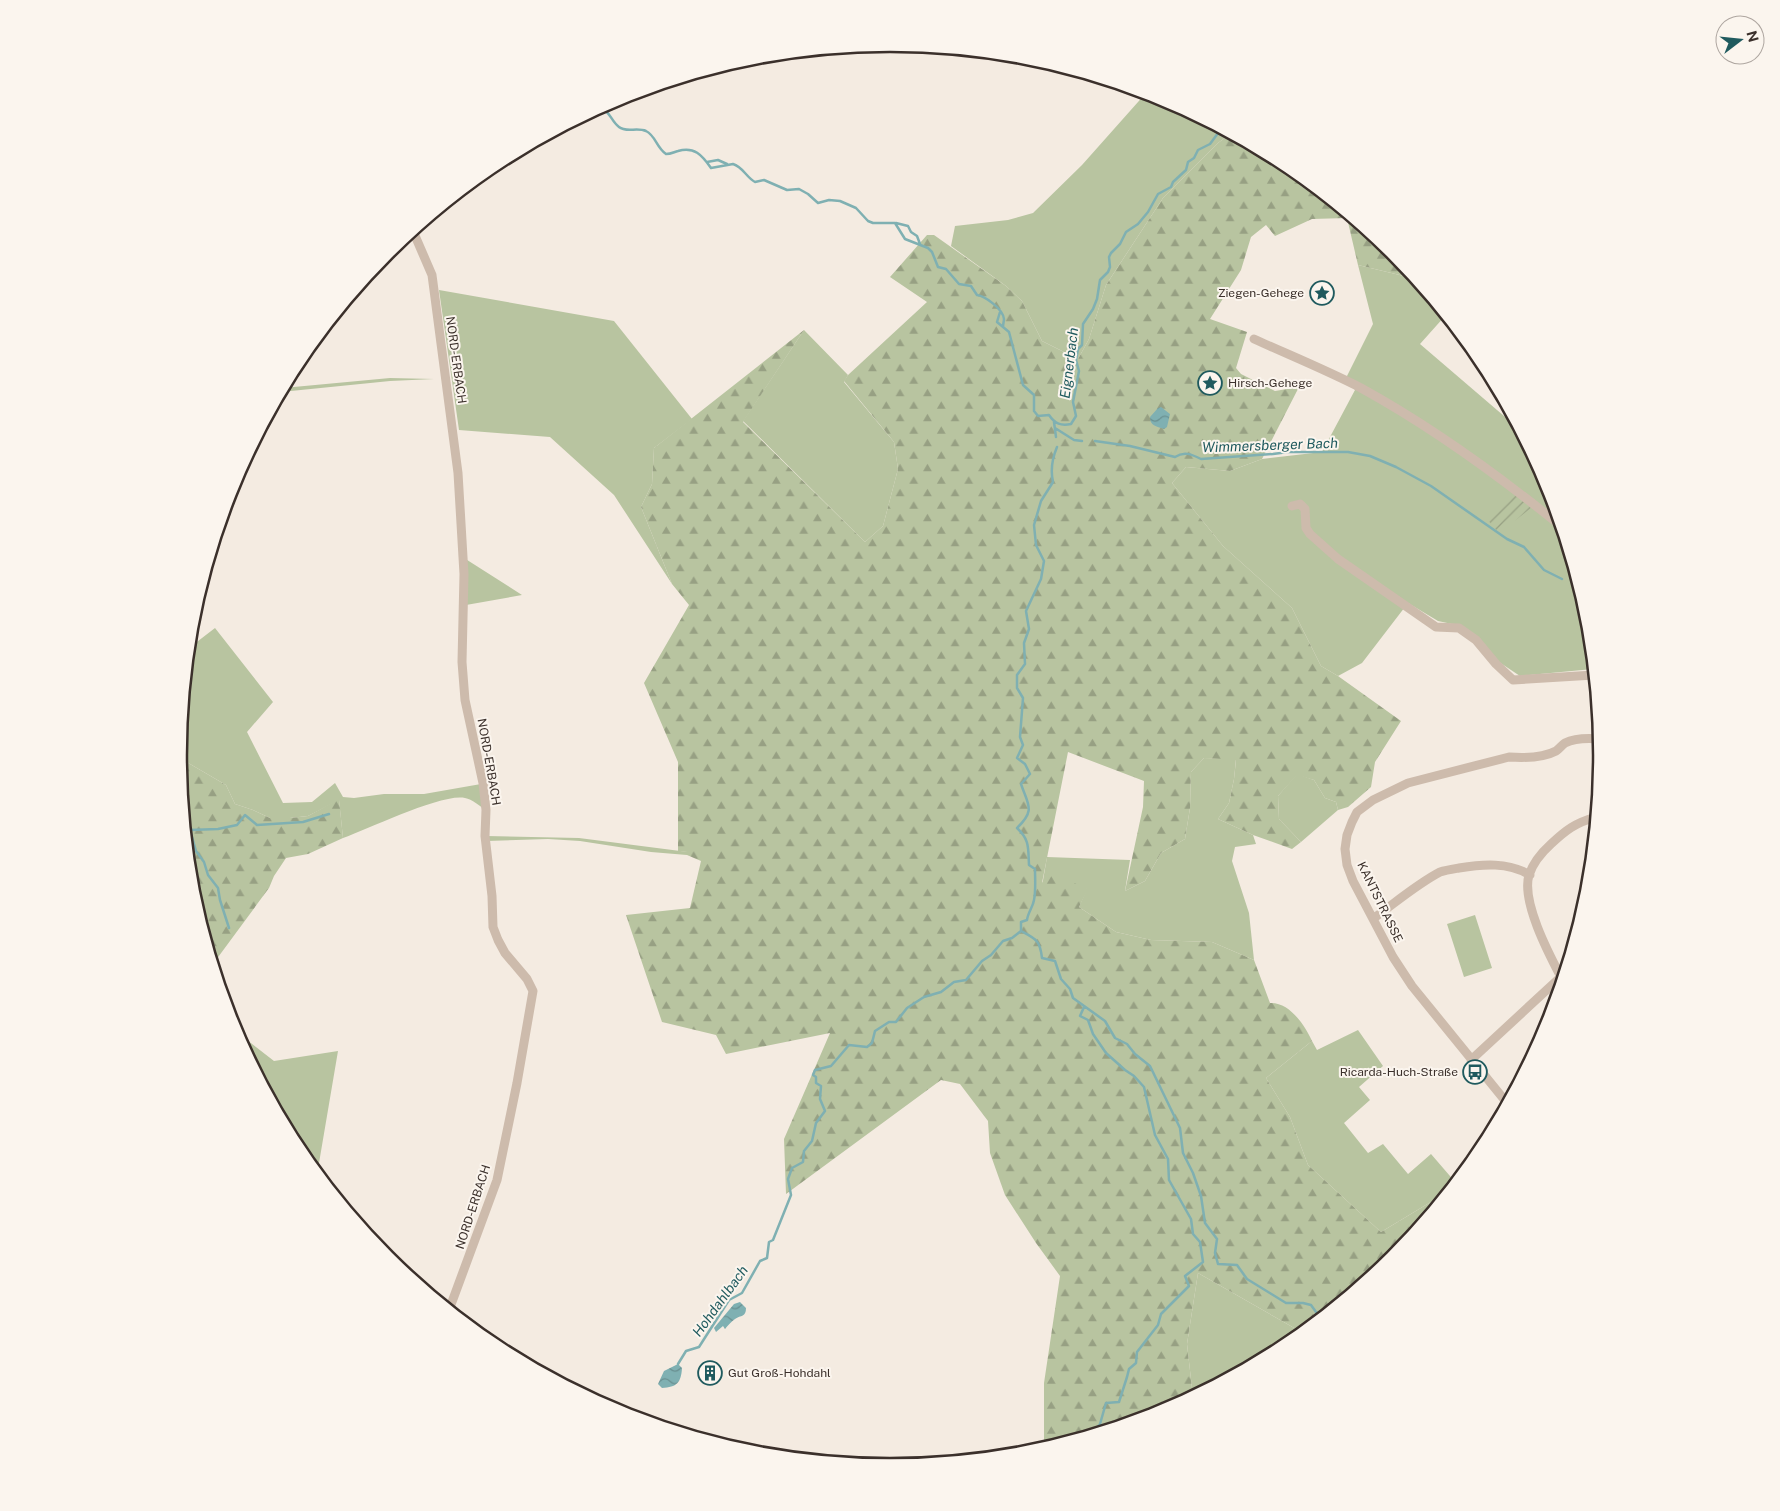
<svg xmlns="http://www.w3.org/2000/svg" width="1780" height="1511" viewBox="0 0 1780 1511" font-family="'Public Sans',sans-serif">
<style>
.green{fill:#b8c4a0}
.forest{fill:url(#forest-firs)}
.garden{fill:url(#garden-furrows)}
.water{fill:url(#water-waves)}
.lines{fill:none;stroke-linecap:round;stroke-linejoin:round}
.stream{stroke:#7fb0b2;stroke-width:2.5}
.minor{stroke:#cdbbac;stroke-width:9}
.labels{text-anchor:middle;stroke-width:4;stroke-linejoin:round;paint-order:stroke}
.poi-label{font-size:12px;fill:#3b302b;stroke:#fbf5ee;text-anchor:end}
.street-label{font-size:12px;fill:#3b302b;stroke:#fbf5ee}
.water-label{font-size:14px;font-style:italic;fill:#1f5a5e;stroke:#fbf5ee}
.rim{fill:none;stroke:#3b302b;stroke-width:2.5}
</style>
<defs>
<pattern id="forest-firs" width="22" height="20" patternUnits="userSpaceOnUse" patternTransform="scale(1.25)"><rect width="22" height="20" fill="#b8c4a0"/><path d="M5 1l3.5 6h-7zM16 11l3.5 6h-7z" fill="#97a083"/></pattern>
<pattern id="garden-furrows" width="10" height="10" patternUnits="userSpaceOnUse" patternTransform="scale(1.25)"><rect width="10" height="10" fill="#b8c4a0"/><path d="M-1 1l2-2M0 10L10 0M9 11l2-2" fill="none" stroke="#97a083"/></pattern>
<pattern id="water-waves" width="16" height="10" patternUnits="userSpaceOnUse" patternTransform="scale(1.25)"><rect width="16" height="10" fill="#7fb0b2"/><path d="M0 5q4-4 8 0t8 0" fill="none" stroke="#699091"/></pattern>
</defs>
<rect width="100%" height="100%" fill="#f4ebe1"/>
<path class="green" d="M 1146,93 L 1163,98 L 1230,134 L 1218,143 L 1163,198 L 1106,285 L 1089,339 L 1078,359 L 1042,341 L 1022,301 L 1006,286 L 951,246 L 955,226 L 1008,220 L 1033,213 L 1082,165 Z
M 1358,265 L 1408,277 L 1412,275 L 1445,316 L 1420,344 L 1518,428 L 1548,483 L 1588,617 L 1593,669 L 1520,676 L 1499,662 L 1461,626 L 1438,621 L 1408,603 L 1362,663 L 1338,676 L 1321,666 L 1292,608 L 1223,546 L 1172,483 L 1186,467 L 1230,471 L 1262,459 L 1322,452 L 1355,390 L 1346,378 L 1373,324 Z
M 439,290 L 614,321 L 692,419 L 654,448 L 652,484 L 641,507 L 672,584 L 614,495 L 550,437 L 459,430 Z
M 804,330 L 848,375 L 844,382 L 894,442 L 898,469 L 883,526 L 865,542 L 743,421 Z
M 390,378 L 434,379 L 390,381 L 281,392 L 283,388 Z
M 464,558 L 522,595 L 466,605 Z
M 215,628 L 273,702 L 247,732 L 283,803 L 312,802 L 335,783 L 343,797 L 354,798 L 384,794 L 424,794 L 481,784 L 485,810 C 480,806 472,799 465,798 C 442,793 369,829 343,838 L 339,800 L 308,816 L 290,818 L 270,818 L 253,810 L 235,804 L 226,785 L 178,757 L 189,648 Z
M 1204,758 L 1236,759 L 1234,779 L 1229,803 L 1218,819 L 1253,835 L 1256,844 L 1235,847 L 1232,861 L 1249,913 L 1254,960 L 1212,942 L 1151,940 L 1116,932 L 1079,907 L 1087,889 L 1042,886 L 1047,857 L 1130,860 L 1125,891 L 1145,881 L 1161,853 L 1185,839 L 1190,808 L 1191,772 Z
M 1297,774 L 1314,780 L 1325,798 L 1336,802 L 1338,810 L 1301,842 L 1279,819 L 1278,796 Z
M 486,836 L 579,838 L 688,852 L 687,855 L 651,852 L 580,841 L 548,839 L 486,841 Z
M 1475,915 L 1492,968 L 1464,977 L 1447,924 Z
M 234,1030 L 274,1061 L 338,1051 L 319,1163 L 308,1163 L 298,1151 Z
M 1358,1030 L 1383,1066 L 1359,1087 L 1370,1100 L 1344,1123 L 1368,1153 L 1383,1144 L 1408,1174 L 1431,1154 L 1456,1183 L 1449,1191 L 1381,1232 L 1308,1165 L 1290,1117 L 1266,1078 L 1312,1041 L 1317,1050 Z
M 1198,1273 L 1303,1333 L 1285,1347 L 1193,1397 L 1187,1344 Z"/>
<path class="forest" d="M 1230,134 L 1286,164 L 1393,252 L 1412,275 L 1408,277 L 1358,265 L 1347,218 L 1312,219 L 1275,236 L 1266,225 L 1251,237 L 1241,270 L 1210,319 L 1247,332 L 1236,368 L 1241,374 L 1275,391 L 1299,387 L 1262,459 L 1230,471 L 1186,467 L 1172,483 L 1223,546 L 1292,608 L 1321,666 L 1338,676 L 1401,721 L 1375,762 L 1371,787 L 1348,807 L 1338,810 L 1336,802 L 1325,798 L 1314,780 L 1297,775 L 1278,796 L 1279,819 L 1301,842 L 1292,849 L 1253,835 L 1218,819 L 1229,803 L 1234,779 L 1236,760 L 1204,758 L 1191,772 L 1190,808 L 1185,839 L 1161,853 L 1145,881 L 1125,891 L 1143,807 L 1144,781 L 1068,752 L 1042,883 L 1049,872 L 1088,889 L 1079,907 L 1116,932 L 1151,940 L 1212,942 L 1254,960 L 1270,1003 C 1290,1002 1305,1026 1312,1041 L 1266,1078 L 1290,1117 L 1308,1165 L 1381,1232 L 1449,1191 L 1393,1259 L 1303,1333 L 1198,1273 L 1187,1344 L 1193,1397 L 1162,1413 L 1044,1449 L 1044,1383 L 1060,1276 L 1036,1243 L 1005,1195 L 990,1153 L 988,1121 L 960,1084 L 941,1080 L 786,1194 L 784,1139 L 830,1033 L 726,1054 L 716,1035 L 662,1022 L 626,915 L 690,908 L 701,861 L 687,855 L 687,852 L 678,851 L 678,762 L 644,683 L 689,605 L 672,584 L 641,507 L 652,484 L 654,448 L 804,330 L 743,422 L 865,542 L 883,526 L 898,469 L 894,442 L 844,381 L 848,375 L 927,302 L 890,277 L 927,235 L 934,235 L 1006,286 L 1022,301 L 1042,341 L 1078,359 L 1089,339 L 1106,285 L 1163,198 L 1218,143 Z
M 178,757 L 226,785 L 235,804 L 253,810 L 270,818 L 290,818 L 308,816 L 339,799 L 343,838 L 308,854 L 286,858 L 274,876 L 269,888 L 213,964 L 192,894 Z"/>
<path class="garden" d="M 1512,492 L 1531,508 L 1499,533 L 1486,518 L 1503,505 L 1501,501 Z"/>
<path class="water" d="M 1161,407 L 1170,414 L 1167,427 L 1164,429 C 1156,426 1150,426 1150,417 L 1158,408 Z
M 740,1302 L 746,1308 C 746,1317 741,1315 735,1319 C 731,1322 728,1325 725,1329 L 723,1326 L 716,1332 L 714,1328 L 734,1304 Z
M 678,1364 L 682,1368 C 681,1383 677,1387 662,1388 L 658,1384 L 664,1371 Z"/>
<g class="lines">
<path class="stream" d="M 600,107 C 610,111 611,121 619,127 C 626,133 637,127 646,131 C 656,136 656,147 666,154 C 671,154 674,152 678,151 C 694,146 702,155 711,168 L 733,164 C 743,167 746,177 755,182 L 764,180 L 787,190 L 799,189 L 808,194 L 818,203 L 829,200 L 840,201 L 856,208 L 868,221 L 873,223 L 895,223 L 905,239 L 928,248 L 932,252 L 938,267 L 946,269 L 959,284 L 971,286 L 977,295 C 985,296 1003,309 1004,319 C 1004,321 1003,324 1003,327 L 1009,332 L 1023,385 L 1034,395 L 1034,411 L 1038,416 L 1049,415 C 1055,424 1061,426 1071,424 L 1076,416 L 1073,402 L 1079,371 L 1076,360 L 1078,349 L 1082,345 L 1083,324 L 1093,309 L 1097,299 L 1100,280 L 1108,272 L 1110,267 L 1109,257 L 1111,253 L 1120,244 L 1126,232 L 1138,224 L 1148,212 L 1158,194 L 1171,187 L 1173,182 L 1186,170 L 1188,162 L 1194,158 L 1198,150 L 1210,144 L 1221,129
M 707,162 L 718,160 L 727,164
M 896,223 L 908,226 L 911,232 L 917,236 L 920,244
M 1000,312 L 997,322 L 1003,327
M 1054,422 L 1056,437
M 1055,428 L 1074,440 L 1082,441
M 1095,441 L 1130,446 L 1175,457 C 1184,451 1191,454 1201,459 L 1273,454 L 1288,452 L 1348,452 L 1370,456 L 1396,467 L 1431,486 L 1507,539 L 1524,547 L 1544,570 L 1562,579
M 185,821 L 190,830 L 196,851 L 204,862 L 208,875 L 218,888 L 220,900 L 229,928
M 190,830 L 218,829 L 237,825 L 245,815 L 257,825 L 303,822 L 329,814
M 1021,931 C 1036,939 1040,940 1042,958 L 1055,961 L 1061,979 L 1070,989 L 1073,998 L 1105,1021 L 1115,1038 L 1127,1044 L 1135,1054 L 1150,1066 L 1180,1128 L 1183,1153 L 1193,1173 L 1201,1196 L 1205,1223 L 1217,1239 L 1215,1253 L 1218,1264 L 1237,1265 L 1247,1279 L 1286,1303 L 1303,1303 L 1311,1305 L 1316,1312 L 1322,1317
M 1021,931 L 1021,922 L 1027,920 C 1028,912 1033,907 1034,900 C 1036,890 1035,879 1035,869 L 1029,865 C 1028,848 1030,840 1017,828 C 1036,810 1028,805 1021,784 L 1030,774 L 1025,764 L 1017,758 L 1023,745 L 1020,737 L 1023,698 L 1017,688 L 1017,675 L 1025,664 L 1024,643 L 1029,629 L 1026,611 L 1041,579 L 1044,561 L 1036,545 L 1034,525 L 1041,501 L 1053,482 C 1050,469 1052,459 1057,447
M 1084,1007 L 1080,1016 L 1088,1020 L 1093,1034 L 1106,1053 L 1125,1070 L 1134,1076 L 1144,1087 L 1155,1135 L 1168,1159 L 1169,1180 L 1191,1219 L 1193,1234 L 1200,1242 L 1203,1262 L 1185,1276 L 1189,1286 L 1161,1314 L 1158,1325 L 1137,1352 L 1136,1363 L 1129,1369 L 1127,1377 L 1119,1402 L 1106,1403 L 1100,1424 L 1091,1435
M 678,1364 L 686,1351 L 699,1347 L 729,1300 L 742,1293 L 760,1261 L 767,1258 L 769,1242 L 773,1240 L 791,1195 L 788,1179 L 792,1168 L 803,1162 L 804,1151 L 812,1141 L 816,1123 L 825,1111 L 820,1099 L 821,1086 L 816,1083 L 816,1077 L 813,1075 L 815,1070 L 831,1066 L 849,1045 L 867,1047 L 872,1043 L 875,1031 L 889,1022 L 896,1022 L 907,1008 L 924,997 L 941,992 L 954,982 L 966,980 L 982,961 L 991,955 L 1003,941 L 1012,938 L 1021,931"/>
<path class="minor" d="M 413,231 L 432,275 L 458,473 L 464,574 L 462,662 L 465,700 L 483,783 L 486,810 L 485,836 L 492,896 L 493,927 L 498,940 L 505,953 L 527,979 L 533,991 L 517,1083 L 497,1180 L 449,1310
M 1254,339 C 1289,355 1326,370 1361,388 C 1432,427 1498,475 1561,526
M 1292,506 L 1300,504 L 1305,509 L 1306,528 L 1310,534 L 1338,559 L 1436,627 L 1459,628 L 1476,640 L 1496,664 L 1513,680 L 1594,675
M 1374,918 C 1395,903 1417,884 1440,872 C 1446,870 1453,869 1459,868 C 1483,864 1508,862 1530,875
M 1562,979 C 1550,956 1521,902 1529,875 C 1533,863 1541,853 1551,844 C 1566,830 1575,823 1596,817
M 1471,1060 L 1564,974
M 1507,1103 L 1412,986 L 1393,957 L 1353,881 L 1347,865 L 1345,849 L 1347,835 L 1352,822 L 1357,812 L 1373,800 L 1408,783 L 1509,757 C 1524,758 1543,758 1556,751 C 1559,749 1562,745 1565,743 C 1575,738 1589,738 1600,739"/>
</g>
<defs>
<g id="sight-ring" transform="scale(1.25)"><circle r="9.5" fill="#fbf5ee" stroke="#1f5a5e" stroke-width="1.5"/><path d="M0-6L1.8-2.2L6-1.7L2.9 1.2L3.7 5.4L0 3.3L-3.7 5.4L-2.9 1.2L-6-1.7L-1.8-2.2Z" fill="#1f5a5e"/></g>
<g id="bus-ring" transform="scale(1.25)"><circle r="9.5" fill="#fbf5ee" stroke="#1f5a5e" stroke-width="1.5"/><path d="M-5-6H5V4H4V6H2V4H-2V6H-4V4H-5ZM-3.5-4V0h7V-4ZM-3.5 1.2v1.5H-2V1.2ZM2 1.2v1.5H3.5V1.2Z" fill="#1f5a5e"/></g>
<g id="building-ring" transform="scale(1.25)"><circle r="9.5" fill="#fbf5ee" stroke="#1f5a5e" stroke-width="1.5"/><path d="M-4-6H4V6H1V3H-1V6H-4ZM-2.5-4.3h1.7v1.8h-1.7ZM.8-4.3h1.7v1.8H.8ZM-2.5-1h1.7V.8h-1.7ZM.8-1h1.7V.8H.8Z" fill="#1f5a5e"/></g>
</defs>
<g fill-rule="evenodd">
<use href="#sight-ring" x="1322" y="293"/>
<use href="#sight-ring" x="1210" y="383"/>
<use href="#bus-ring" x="1475" y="1072"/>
<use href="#building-ring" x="710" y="1373"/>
</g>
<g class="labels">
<g class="poi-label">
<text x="1304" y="297">Ziegen-Gehege</text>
<text x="1228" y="387" text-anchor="start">Hirsch-Gehege</text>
<text x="1458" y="1076">Ricarda-Huch-Straße</text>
<text x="728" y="1377" text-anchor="start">Gut Groß-Hohdahl</text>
</g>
<g class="street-label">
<text transform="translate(456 360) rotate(82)" y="4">NORD-ERBACH</text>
<text transform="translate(489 762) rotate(80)" y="4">NORD-ERBACH</text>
<text transform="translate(1380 902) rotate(64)" y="4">KANTSTRASSE</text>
<text transform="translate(473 1207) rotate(-72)" y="4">NORD-ERBACH</text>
</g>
<g class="water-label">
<text transform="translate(1069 363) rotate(-83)" y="5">Eignerbach</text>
<text transform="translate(1270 445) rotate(-2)" y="5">Wimmersberger Bach</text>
<text transform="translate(720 1301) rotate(-54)" y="5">Hohdahlbach</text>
</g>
</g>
<path d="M0 0H1780V1511H0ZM187 755a703 703 0 1 1 1406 0a703 703 0 1 1-1406 0Z" fill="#fbf5ee" fill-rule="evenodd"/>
<path class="rim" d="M187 755a703 703 0 1 1 1406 0a703 703 0 1 1-1406 0Z"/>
<g transform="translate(1740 40) rotate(74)"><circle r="24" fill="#fbf5ee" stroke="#aea6a0"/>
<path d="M0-4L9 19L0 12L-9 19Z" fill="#1f5a5e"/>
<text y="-8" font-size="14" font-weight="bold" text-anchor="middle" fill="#3b302b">N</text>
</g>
</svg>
